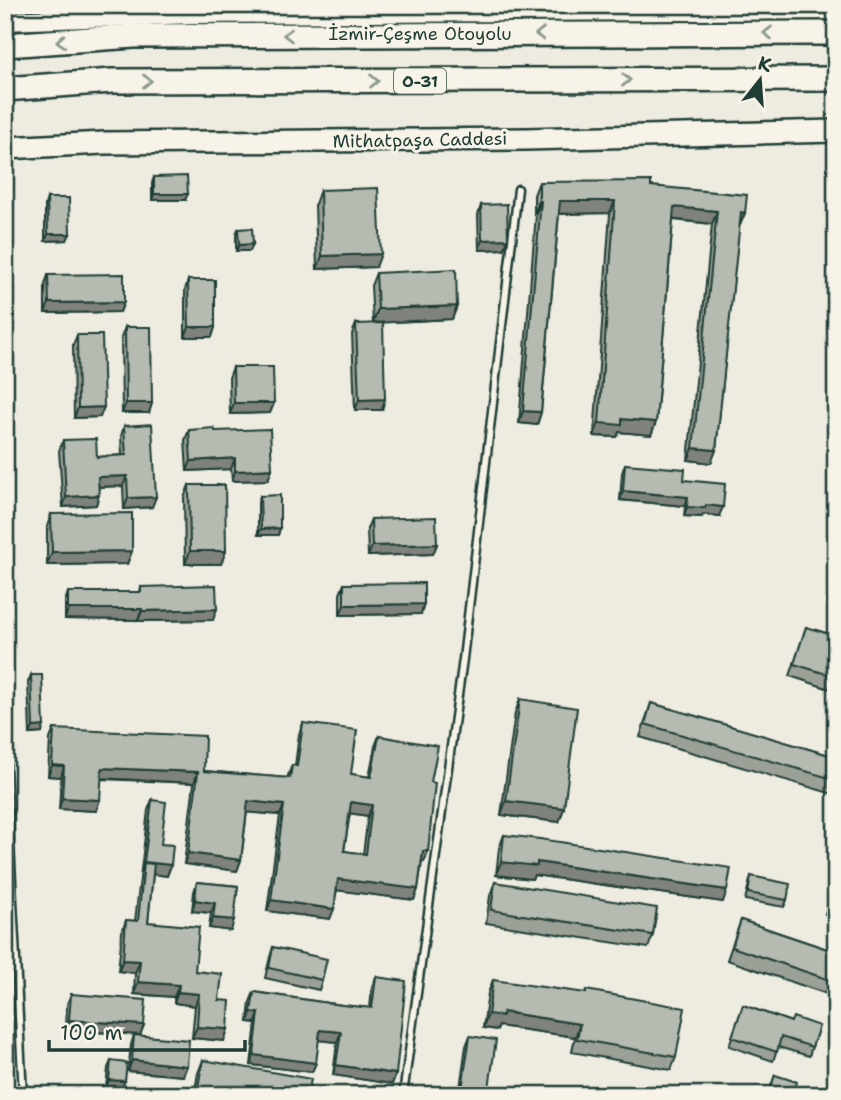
<svg xmlns="http://www.w3.org/2000/svg" width="841" height="1100" viewBox="0 0 841 1100" font-family="'Shantell Sans',sans-serif">
<style>
.lines{fill:none;stroke-linecap:round;stroke-linejoin:round}
.lane-casing{stroke:#1f3d34;stroke-width:11}
.secondary-casing{stroke:#1f3d34;stroke-width:23}
.primary-casing{stroke:#1f3d34;stroke-width:26}
.highway-casing{stroke:#1f3d34;stroke-width:28}
.lane{stroke:#f7f3e8;stroke-width:6}
.secondary{stroke:#f7f3e8;stroke-width:18}
.primary{stroke:#f7f3e8;stroke-width:21}
.highway{stroke:#f7f3e8;stroke-width:23}
.wall{fill:#9ca197;stroke:#1f3d34;stroke-width:2;fill-rule:evenodd}
.shaded-wall{fill:#7f837b;stroke:#1f3d34;stroke-width:2}
.building{fill:#b5bbb0;stroke:#1f3d34;stroke-width:2;fill-rule:evenodd}
.oneway{stroke:#8b988e}
.labels{text-anchor:middle;stroke-width:6;stroke-linejoin:round;paint-order:stroke}
.shield{fill:#f7f3e8;stroke:#60746a;stroke-width:2}
.shield-label{font-size:16px;font-weight:bold;fill:#1f3d34}
.street-label{font-size:18px;fill:#1f3d34;stroke:#f7f3e8}
</style>
<rect width="100%" height="100%" fill="#eeece1"/>
<filter id="ink" filterUnits="userSpaceOnUse"><feTurbulence type="fractalNoise" baseFrequency=".0143" numOctaves="2"/><feDisplacementMap in="SourceGraphic" scale="14" xChannelSelector="R" yChannelSelector="G"/><feConvolveMatrix kernelMatrix="1 2 1 2 8 2 1 2 1" color-interpolation-filters="sRGB"/></filter>
<g filter="url(#ink)">
<g class="lines">
<g class="lane-casing">
<path id="lane" d="M 5,745 L 23,1095
M 403,1095 L 463,659 L 518,189"/>
</g>
<g class="secondary-casing">
<path id="secondary" d="M 5,21 L 192,14 L 836,10"/>
</g>
<g class="primary-casing">
<path id="primary" d="M 5,148 L 104,143 L 526,139 L 836,131"/>
</g>
<g class="highway-casing">
<path id="highway" d="M 5,45 L 134,36 L 836,33
M 5,89 L 112,81 L 836,79"/>
</g>
<use href="#lane" class="lane"/>
<use href="#secondary" class="secondary"/>
<use href="#primary" class="primary"/>
<use href="#highway" class="highway"/>
</g>
<path class="wall" d="M 154,177 L 185,200 L 152,200 L 152,183 Z
M 539,182 L 651,186 L 745,213 L 740,225 L 739,225 L 716,450 L 711,463 L 688,460 L 712,224 L 673,220 L 656,422 L 651,435 L 619,432 L 617,437 L 594,436 L 610,213 L 559,214 L 541,412 L 537,425 L 519,423 L 536,214 L 534,214 L 534,195 Z
M 320,190 L 376,267 L 317,269 L 315,204 Z
M 47,198 L 67,240 L 45,241 L 45,205 Z
M 481,205 L 508,239 L 504,249 L 479,250 L 478,215 Z
M 238,229 L 253,244 L 250,251 L 236,251 L 236,235 Z
M 376,273 L 457,306 L 452,319 L 373,323 L 371,286 Z
M 48,275 L 124,302 L 120,312 L 45,313 L 45,285 Z
M 188,280 L 215,327 L 212,337 L 185,337 L 185,290 Z
M 356,324 L 382,410 L 355,410 L 352,334 Z
M 125,327 L 152,403 L 149,413 L 122,413 L 121,338 Z
M 77,335 L 100,417 L 74,418 L 73,345 Z
M 233,367 L 274,403 L 270,413 L 230,414 L 229,378 Z
M 124,426 L 152,507 L 124,509 L 123,486 L 99,487 L 96,505 L 63,507 L 59,451 L 63,440 L 97,457 L 122,455 L 121,436 Z
M 189,430 L 215,431 L 268,480 L 232,481 L 231,469 L 187,471 L 185,440 Z
M 625,464 L 684,480 L 719,516 L 703,514 L 702,517 L 684,516 L 685,506 L 620,500 L 622,473 Z
M 189,485 L 226,551 L 221,564 L 185,564 L 184,498 Z
M 260,496 L 280,528 L 278,535 L 258,535 L 258,502 Z
M 51,514 L 132,551 L 127,564 L 47,565 L 47,527 Z
M 371,519 L 437,544 L 433,554 L 368,556 L 367,529 Z
M 344,584 L 424,604 L 421,614 L 340,615 L 340,594 Z
M 141,587 L 213,620 L 138,621 L 138,620 L 65,619 L 65,602 L 68,592 L 140,592 Z
M 806,627 L 836,636 L 836,691 L 790,676 Z
M 31,675 L 42,733 L 30,734 L 28,682 Z
M 520,699 L 564,808 L 559,822 L 501,815 L 515,713 Z
M 651,703 L 836,757 L 836,795 L 640,737 Z
M 303,723 L 351,774 L 369,777 L 375,746 L 379,736 L 431,782 L 428,851 L 424,862 L 422,862 L 418,889 L 414,900 L 337,890 L 330,919 L 267,911 L 280,815 L 247,812 L 241,860 L 237,871 L 184,864 L 194,783 L 101,779 L 96,811 L 59,809 L 61,777 L 48,776 L 50,739 L 54,729 L 204,771 L 287,778 L 292,765 L 295,766 L 299,734 ZM 350,813 L 368,816 L 363,854 L 344,851 Z
M 152,800 L 161,844 L 171,865 L 167,876 L 153,874 L 148,922 L 195,971 L 219,1000 L 228,1029 L 224,1041 L 192,1038 L 195,1006 L 174,1003 L 174,997 L 134,994 L 135,973 L 118,971 L 122,932 L 126,920 L 135,921 L 148,810 Z
M 504,835 L 723,902 L 534,875 L 532,879 L 496,875 L 499,848 Z
M 751,876 L 787,900 L 784,907 L 745,900 Z
M 197,882 L 238,886 L 231,931 L 209,928 L 211,913 L 192,911 L 194,892 Z
M 495,882 L 653,935 L 648,948 L 486,923 L 490,896 Z
M 832,890 L 836,891 L 836,917 L 825,914 Z
M 741,920 L 836,952 L 836,997 L 727,960 Z
M 273,947 L 322,980 L 319,990 L 265,978 L 270,957 Z
M 376,977 L 396,1074 L 392,1084 L 333,1075 L 337,1042 L 318,1040 L 312,1072 L 251,1065 L 256,1023 L 248,1022 L 250,1002 L 254,992 L 342,1005 L 370,1008 L 372,987 Z
M 493,980 L 676,1057 L 671,1070 L 572,1052 L 575,1037 L 499,1026 L 497,1030 L 483,1028 L 488,993 Z
M 71,994 L 144,1025 L 140,1035 L 66,1030 L 67,1004 Z
M 743,1005 L 791,1022 L 819,1026 L 809,1056 L 778,1047 L 773,1061 L 729,1046 Z
M 134,1035 L 183,1076 L 128,1071 L 131,1045 Z
M 470,1036 L 488,1095 L 459,1095 L 466,1046 Z
M 203,1060 L 308,1095 L 194,1095 L 198,1073 Z
M 111,1061 L 122,1088 L 106,1087 L 108,1068 Z
M 775,1075 L 793,1095 L 768,1095 Z"/>
<path class="shaded-wall" d="M 154,194 L 188,194 L 185,200 L 152,200 Z
M 539,201 L 541,201 L 536,214 L 534,214 Z
M 560,201 L 615,201 L 610,213 L 555,214 Z
M 674,207 L 717,211 L 712,224 L 669,219 Z
M 741,212 L 745,213 L 740,225 L 736,225 Z
M 48,234 L 70,234 L 67,240 L 45,241 Z
M 508,239 L 504,249 L 479,250 L 482,240 Z
M 253,244 L 250,251 L 236,251 L 239,245 Z
M 381,254 L 376,267 L 317,269 L 322,256 Z
M 124,302 L 120,312 L 45,313 L 49,303 Z
M 457,306 L 452,319 L 373,323 L 378,309 Z
M 189,327 L 215,327 L 212,337 L 185,337 Z
M 385,399 L 382,410 L 355,410 L 359,400 Z
M 126,403 L 152,403 L 149,413 L 122,413 Z
M 234,403 L 274,403 L 270,413 L 230,414 Z
M 104,407 L 100,417 L 74,418 L 78,408 Z
M 523,411 L 541,412 L 537,425 L 519,423 Z
M 622,419 L 656,422 L 651,435 L 619,432 L 617,437 L 594,436 L 599,423 Z
M 693,448 L 716,450 L 711,463 L 688,460 Z
M 235,458 L 231,469 L 187,471 L 191,461 Z
M 272,469 L 268,480 L 232,481 L 235,471 Z
M 127,476 L 123,486 L 94,487 L 98,477 Z
M 623,491 L 688,497 L 685,506 L 620,500 Z
M 99,495 L 96,505 L 63,507 L 66,497 Z
M 156,497 L 152,507 L 124,509 L 128,498 Z
M 706,505 L 723,507 L 719,516 L 703,514 L 702,517 L 684,516 L 687,507 Z
M 280,528 L 278,535 L 258,535 L 261,529 Z
M 437,544 L 433,554 L 368,556 L 372,546 Z
M 132,551 L 127,564 L 47,565 L 52,552 Z
M 190,551 L 226,551 L 221,564 L 185,564 Z
M 424,604 L 421,614 L 340,615 L 344,605 Z
M 68,609 L 142,609 L 138,620 L 65,619 Z
M 217,609 L 213,620 L 138,621 L 142,611 Z
M 44,726 L 42,733 L 30,734 L 33,727 Z
M 52,765 L 64,766 L 61,777 L 48,776 Z
M 102,768 L 198,772 L 194,783 L 98,778 Z
M 62,798 L 100,800 L 96,811 L 59,809 Z
M 248,801 L 284,805 L 280,815 L 244,812 Z
M 506,801 L 564,808 L 559,822 L 501,815 Z
M 351,802 L 372,805 L 368,816 L 347,813 Z
M 423,851 L 428,851 L 424,862 L 419,861 Z
M 188,853 L 241,860 L 237,871 L 184,864 Z
M 144,862 L 171,865 L 167,876 L 143,873 L 144,863 L 141,872 Z
M 501,862 L 537,862 L 727,890 L 723,902 L 534,875 L 532,879 L 496,875 Z
M 338,879 L 418,889 L 414,900 L 334,890 Z
M 195,900 L 215,903 L 211,913 L 192,911 Z
M 271,900 L 334,909 L 330,919 L 267,911 Z
M 213,918 L 234,920 L 231,931 L 209,928 Z
M 123,960 L 140,961 L 135,973 L 118,971 Z
M 138,982 L 179,985 L 174,997 L 134,994 Z
M 178,992 L 199,994 L 195,1006 L 174,1003 Z
M 251,1012 L 259,1013 L 256,1023 L 248,1022 Z
M 503,1012 L 580,1024 L 575,1037 L 499,1026 L 497,1030 L 483,1028 L 488,1014 Z
M 69,1020 L 144,1025 L 140,1035 L 66,1030 Z
M 197,1027 L 228,1029 L 224,1041 L 192,1038 Z
M 320,1030 L 341,1032 L 337,1042 L 316,1040 Z
M 254,1055 L 316,1063 L 312,1072 L 251,1065 Z
M 132,1060 L 187,1066 L 183,1076 L 128,1071 Z
M 336,1065 L 396,1074 L 392,1084 L 333,1075 Z
M 109,1080 L 125,1081 L 122,1088 L 106,1087 Z"/>
<path class="building" d="M 187,176 L 188,194 L 154,194 L 154,177 Z
M 651,181 L 651,186 L 747,195 L 745,213 L 741,212 L 716,450 L 693,448 L 717,211 L 674,207 L 656,422 L 622,419 L 622,425 L 599,423 L 615,201 L 560,201 L 541,412 L 523,411 L 541,201 L 539,201 L 539,182 Z
M 378,188 L 381,254 L 322,256 L 320,190 Z
M 47,198 L 69,198 L 70,234 L 48,234 Z
M 507,204 L 508,239 L 482,240 L 481,205 Z
M 252,228 L 253,244 L 239,245 L 238,229 Z
M 456,269 L 457,306 L 378,309 L 376,273 Z
M 124,274 L 124,302 L 49,303 L 48,275 Z
M 188,280 L 215,280 L 215,327 L 189,327 Z
M 383,323 L 385,399 L 359,400 L 356,324 Z
M 125,327 L 151,327 L 152,403 L 126,403 Z
M 77,335 L 102,335 L 104,407 L 78,408 Z
M 233,367 L 273,367 L 274,403 L 234,403 Z
M 152,424 L 156,497 L 128,498 L 127,476 L 98,477 L 99,495 L 66,497 L 63,440 L 96,439 L 97,457 L 126,455 L 124,426 Z
M 214,428 L 215,431 L 270,429 L 272,469 L 235,471 L 235,458 L 191,461 L 189,430 Z
M 625,464 L 685,469 L 684,480 L 725,484 L 723,507 L 706,505 L 705,508 L 687,507 L 688,497 L 623,491 Z
M 189,485 L 225,485 L 226,551 L 190,551 Z
M 280,495 L 280,528 L 261,529 L 260,496 Z
M 132,513 L 132,551 L 52,552 L 51,514 Z
M 436,517 L 437,544 L 372,546 L 371,519 Z
M 424,583 L 424,604 L 344,605 L 344,584 Z
M 216,585 L 217,609 L 142,611 L 142,609 L 68,609 L 68,592 L 141,592 L 141,587 Z
M 806,627 L 836,636 L 836,677 L 794,664 Z
M 31,675 L 42,675 L 44,726 L 33,727 Z
M 520,699 L 577,708 L 564,808 L 506,801 Z
M 651,703 L 836,757 L 836,780 L 645,724 Z
M 303,723 L 357,730 L 351,774 L 371,777 L 379,736 L 438,746 L 431,782 L 435,783 L 428,851 L 423,851 L 418,889 L 338,879 L 334,909 L 271,900 L 284,805 L 248,801 L 241,860 L 188,853 L 198,772 L 102,768 L 100,800 L 62,798 L 64,766 L 52,765 L 54,729 L 205,736 L 204,771 L 290,778 L 292,765 L 297,766 ZM 351,802 L 372,805 L 366,854 L 344,851 Z
M 152,800 L 166,802 L 161,844 L 173,845 L 171,865 L 144,862 Z
M 504,835 L 540,839 L 731,868 L 727,890 L 537,862 L 537,866 L 501,862 Z
M 144,863 L 154,864 L 148,922 L 199,927 L 195,971 L 222,974 L 219,1000 L 230,1001 L 228,1029 L 197,1027 L 199,994 L 178,992 L 179,985 L 138,982 L 140,961 L 123,960 L 126,920 L 138,921 Z
M 751,876 L 790,884 L 787,900 L 748,893 Z
M 197,882 L 238,886 L 234,920 L 213,918 L 215,903 L 195,900 Z
M 495,882 L 657,908 L 653,935 L 491,910 Z
M 832,890 L 836,891 L 836,910 L 827,907 Z
M 741,920 L 836,952 L 836,982 L 732,947 Z
M 273,947 L 327,959 L 322,980 L 269,968 Z
M 376,977 L 406,981 L 396,1074 L 336,1065 L 341,1032 L 320,1030 L 316,1063 L 254,1055 L 259,1013 L 251,1012 L 254,992 L 342,1005 L 372,1008 Z
M 493,980 L 586,993 L 586,990 L 685,1008 L 676,1057 L 577,1039 L 580,1024 L 503,1012 L 502,1016 L 488,1014 Z
M 71,994 L 146,1000 L 144,1025 L 69,1020 Z
M 743,1005 L 791,1022 L 793,1017 L 819,1026 L 812,1047 L 781,1037 L 777,1052 L 732,1037 Z
M 134,1035 L 189,1040 L 187,1066 L 132,1060 Z
M 470,1036 L 496,1040 L 488,1095 L 461,1095 Z
M 203,1060 L 311,1079 L 308,1095 L 241,1095 L 198,1087 Z
M 111,1061 L 127,1063 L 125,1081 L 109,1080 Z
M 775,1075 L 797,1082 L 793,1095 L 784,1095 L 770,1090 Z"/>
<defs><path id="oneway-chevron" d="M-2-3.5L2.5 0L-2 3.5" fill="none" stroke-width="1.6" stroke-linecap="round" stroke-linejoin="round" transform="scale(1.75)"/></defs>
<g class="oneway">
<use href="#oneway-chevron" transform="translate(768 33) rotate(180)"/>
<use href="#oneway-chevron" transform="translate(540 34) rotate(180)"/>
<use href="#oneway-chevron" transform="translate(288 35) rotate(180)"/>
<use href="#oneway-chevron" transform="translate(61 41) rotate(176)"/>
<use href="#oneway-chevron" transform="translate(626 80)"/>
<use href="#oneway-chevron" transform="translate(147 81)"/>
<use href="#oneway-chevron" transform="translate(374 81)"/>
</g>
</g>
<g class="labels">
<rect class="shield" x="394" y="68.5" width="52" height="25" rx="5"/>
<g class="shield-label">
<text x="420" y="87">O-31</text>
</g>
<g class="street-label">
<text x="420" y="40">İzmir-Çeşme Otoyolu</text>
<text transform="translate(420 140) rotate(-1)" y="6">Mithatpaşa Caddesi</text>
</g>
</g>
<rect width="841" height="1100" fill="none" stroke="#f7f3e8" stroke-width="28"/>
<rect x="14" y="14" width="813" height="1072" fill="none" stroke="#1f3d34" stroke-width="2.5" filter="url(#ink)"/>
<g transform="translate(760 80) rotate(17)" stroke="#f7f3e8" stroke-width="5" paint-order="stroke">
<path d="M0-5L12 26L0 18L-12 26Z" fill="#1f3d34"/>
<text y="-10" font-size="19" font-weight="bold" text-anchor="middle" fill="#1f3d34">K</text>
</g>
<path d="M49 1040v10h196v-10" fill="none" stroke="#1f3d34" stroke-width="3.5"/>
<text x="60" y="1040" font-size="21" fill="#1f3d34" stroke="#f7f3e8" stroke-width="5" paint-order="stroke">100 m</text>
</svg>
